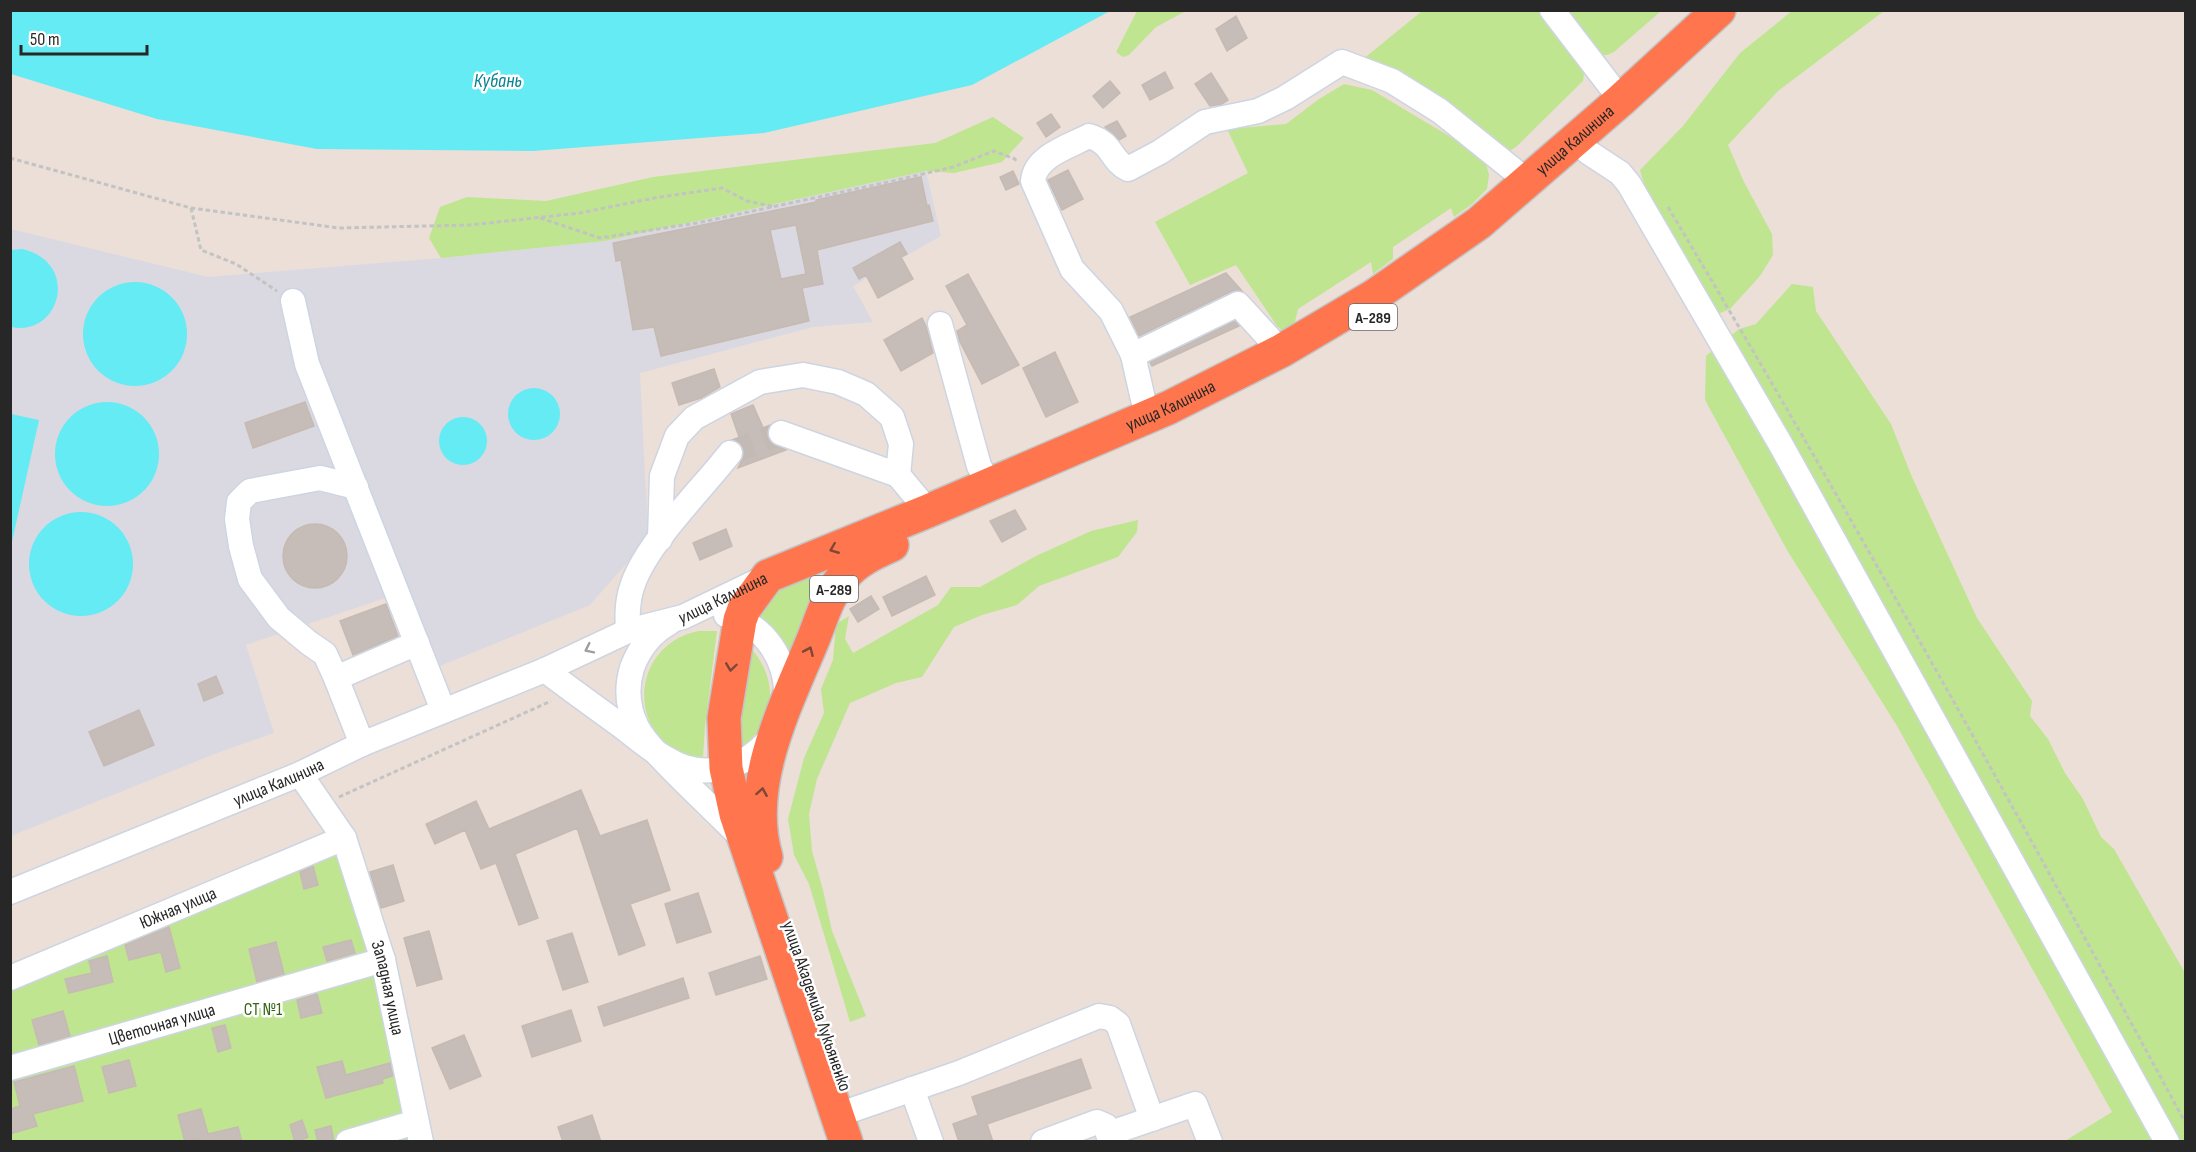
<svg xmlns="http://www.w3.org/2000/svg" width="2196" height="1152" viewBox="0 0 2196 1152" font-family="'Sofia Sans Condensed',sans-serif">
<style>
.industrial{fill:#dad9e2}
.green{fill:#bfe591}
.water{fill:#64ebf3}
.building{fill:#c6bcb8;stroke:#c6bab2;stroke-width:1.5;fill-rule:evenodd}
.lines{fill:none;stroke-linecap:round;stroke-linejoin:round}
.minor-tunnel{stroke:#c4bab5;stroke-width:24;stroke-dasharray:24 12;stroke-linecap:butt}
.minor-casing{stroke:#cdd5e2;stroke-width:27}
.highway-casing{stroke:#c3c3c3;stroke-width:36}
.path{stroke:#c3c3c3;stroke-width:3;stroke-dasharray:4.5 3;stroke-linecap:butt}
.minor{stroke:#fff;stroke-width:24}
.highway{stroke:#ff764e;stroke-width:33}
.oneway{stroke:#7d4737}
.oneway2{stroke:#9e9e9e}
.labels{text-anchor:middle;stroke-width:5;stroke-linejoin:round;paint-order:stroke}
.shield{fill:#fff;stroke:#686868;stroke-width:1.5}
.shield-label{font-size:16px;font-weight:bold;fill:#272727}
.street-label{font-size:18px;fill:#272727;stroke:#fff}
.park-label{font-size:18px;fill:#376616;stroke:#fff}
.water-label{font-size:20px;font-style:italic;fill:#088194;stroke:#fff}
</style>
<rect width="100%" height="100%" fill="#ebdfd8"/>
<path class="industrial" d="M 926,171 L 941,236 L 853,286 L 873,322 L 813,327 L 640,373 L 648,539 L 590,605 L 435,668 L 409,590 L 246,645 L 274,733 L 217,753 L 11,836 L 11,229 L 208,277 L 441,258 L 605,241 Z"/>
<path class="green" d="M 1137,11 L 1137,10 L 1186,11 L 1156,27 L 1129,55 L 1123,57 L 1116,52 Z
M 1422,11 L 1538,11 L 1582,66 L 1584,74 L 1583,81 L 1516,147 L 1510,151 L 1503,151 L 1362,60 Z
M 1557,11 L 1661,11 L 1614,52 L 1607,55 L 1599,55 Z
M 1792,11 L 1884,11 L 1778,91 L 1728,145 L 1744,182 L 1772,234 L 1773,255 L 1760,276 L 1730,309 L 1715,315 L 1685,254 L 1651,208 L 1640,170 L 1683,126 L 1740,53 Z
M 1344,84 L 1372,90 L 1464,145 L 1486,164 L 1489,175 L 1487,189 L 1472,204 L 1454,217 L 1451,208 L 1393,247 L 1393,259 L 1373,274 L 1371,262 L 1298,309 L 1294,326 L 1284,332 L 1277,326 L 1236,265 L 1190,285 L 1155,222 L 1248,173 L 1227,129 L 1286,124 L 1319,99 Z
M 993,117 L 1024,138 L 1002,162 L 954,173 L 926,171 L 605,241 L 441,258 L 429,238 L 440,207 L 467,197 L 546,201 L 653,177 L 935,143 Z
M 1792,284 L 1813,287 L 1816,311 L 1891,424 L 1912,477 L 1977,618 L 2032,701 L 2030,716 L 2048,739 L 2065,773 L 2083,799 L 2101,837 L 2114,849 L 2185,973 L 2185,1141 L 2065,1141 L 2112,1112 L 1897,726 L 1787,550 L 1705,400 L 1706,356 L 1739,329 L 1756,324 Z
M 1138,520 L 1137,532 L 1118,557 L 1039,586 L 1017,605 L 982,615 L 954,627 L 922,677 L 896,683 L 850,703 L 817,779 L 809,814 L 812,851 L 823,890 L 832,931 L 866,1016 L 850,1022 L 809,884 L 794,855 L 788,819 L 804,758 L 824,713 L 821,689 L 833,660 L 836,624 L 849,616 L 845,639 L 853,653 L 938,605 L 951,587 L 980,587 L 1036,556 L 1091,531 Z
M 817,571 L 815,582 L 791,654 L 783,641 L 758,618 L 758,607 L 774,591 Z
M 698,631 L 717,631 L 705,726 L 703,757 C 627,751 624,647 698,631 Z
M 750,647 C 782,683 775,728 734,752 Z
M 348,825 L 429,1141 L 11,1142 L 11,972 Z"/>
<path class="water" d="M 10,11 L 11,10 L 1110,11 L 972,85 L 764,133 L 533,151 L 317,149 L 157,119 L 11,74 Z
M 22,249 C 81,262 60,338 11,327 L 11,250 Z
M83 334a52 52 0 1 1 104 0a52 52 0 1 1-104 0Z
M508 414a26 26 0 1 1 52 0a26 26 0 1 1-52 0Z
M55 454a52 52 0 1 1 104 0a52 52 0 1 1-104 0Z
M 11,414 L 39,420 L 11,546 L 10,414 Z
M439 441a24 24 0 1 1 48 0a24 24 0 1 1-48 0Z
M29 564a52 52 0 1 1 104 0a52 52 0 1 1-104 0Z"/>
<path class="building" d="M 1236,16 L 1247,38 L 1227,51 L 1216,29 Z
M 1165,72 L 1173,88 L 1150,100 L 1142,85 Z
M 1211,73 L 1228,100 L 1222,104 L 1210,106 L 1195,84 Z
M 1110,81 L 1120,93 L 1103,108 L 1093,96 Z
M 1051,114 L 1060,127 L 1046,137 L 1037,123 Z
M 1117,121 L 1126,136 L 1119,140 L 1105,127 Z
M 1068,170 L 1083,199 L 1062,210 L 1048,180 Z
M 1013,171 L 1019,184 L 1006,190 L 1000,177 Z
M 921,177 L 927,206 L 929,205 L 933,221 L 817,250 L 823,284 L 802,288 L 809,321 L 661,356 L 654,327 L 633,330 L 621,260 L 616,261 L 613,243 L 816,202 L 816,200 ZM 796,225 L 806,274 L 781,279 L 770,230 Z
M 900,242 L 907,254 L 901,257 L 913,279 L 878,298 L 866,275 L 859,279 L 853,268 Z
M 1226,273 L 1242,291 L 1232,291 L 1139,336 L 1130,317 Z
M 968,274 L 1019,365 L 982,384 L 960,342 L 957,331 L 967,325 L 946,286 Z
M 922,318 L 926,326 L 933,353 L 901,371 L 884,340 Z
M 1235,321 L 1239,326 L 1152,366 L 1150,362 Z
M 1055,352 L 1078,402 L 1046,417 L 1023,368 Z
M 714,369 L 720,387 L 701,398 L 679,405 L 672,383 Z
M 305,402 L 314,426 L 253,448 L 245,423 Z
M 753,405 L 765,432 L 767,431 L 770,442 L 786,450 L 738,468 L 744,456 L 743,448 L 731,414 Z
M 1015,510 L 1026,529 L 1002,542 L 990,521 Z
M283 556a32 32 0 1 1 64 0a32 32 0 1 1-64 0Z
M 726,529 L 732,546 L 700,560 L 693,543 Z
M 926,576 L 935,595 L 892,616 L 883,597 Z
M 871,596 L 879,609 L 858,622 L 850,609 Z
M 386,604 L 398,636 L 353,655 L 340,621 Z
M 216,676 L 223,693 L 204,701 L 198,684 Z
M 139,710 L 154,745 L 104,766 L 89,732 Z
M 581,790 L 600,836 L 647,820 L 670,890 L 630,904 L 645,945 L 619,955 L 577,828 L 515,854 L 538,918 L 519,925 L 496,863 L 481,869 L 465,830 L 435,844 L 426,824 L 476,801 L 489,829 Z
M 393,865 L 404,901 L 381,908 L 370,872 Z
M 313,866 L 318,885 L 304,889 L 300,872 Z
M 698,893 L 711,932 L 677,943 L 665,904 Z
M 169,927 L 180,968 L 166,972 L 161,952 L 129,960 L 125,945 Z
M 429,931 L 442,979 L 417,986 L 404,938 Z
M 572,933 L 588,982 L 563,990 L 547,941 Z
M 351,940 L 355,953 L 327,961 L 323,947 Z
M 276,942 L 284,974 L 257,982 L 249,949 Z
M 107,956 L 113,982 L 69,993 L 65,979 L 92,973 L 89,961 Z
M 760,956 L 767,979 L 716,995 L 709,973 Z
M 683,978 L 689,998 L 604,1026 L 598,1007 Z
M 317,994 L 322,1013 L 301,1018 L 297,1000 Z
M 571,1010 L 581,1041 L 532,1057 L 522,1026 Z
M 63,1011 L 70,1036 L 39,1045 L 32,1020 Z
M 225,1025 L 231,1048 L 218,1052 L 212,1028 Z
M 464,1035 L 481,1076 L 450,1089 L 432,1048 Z
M 1081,1059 L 1091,1088 L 987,1124 L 993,1142 L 959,1142 L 953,1124 L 978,1115 L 972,1097 Z
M 129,1060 L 136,1086 L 109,1093 L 102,1067 Z
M 342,1061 L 346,1075 L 390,1063 L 393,1076 L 382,1079 L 383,1083 L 326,1098 L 317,1067 Z
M 74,1066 L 83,1101 L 33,1114 L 37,1126 L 10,1134 L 10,1109 L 20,1106 L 14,1082 Z
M 201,1109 L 208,1134 L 238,1127 L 242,1142 L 199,1142 L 199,1138 L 185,1142 L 178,1115 Z
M 592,1115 L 601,1142 L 563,1142 L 558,1127 Z
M 302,1120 L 308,1137 L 295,1142 L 290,1125 Z
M 331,1126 L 334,1142 L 318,1142 L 315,1130 Z"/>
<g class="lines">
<path class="minor-tunnel" d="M 730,453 L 781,433"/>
<g class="minor-casing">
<g id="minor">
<path d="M 1552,10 L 1621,100"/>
<path d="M 1588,152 L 1620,173 L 1629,184 L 1781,445 L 2167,1142"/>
<path d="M 293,301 L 307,364 L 443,710"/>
<path d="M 940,324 L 979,466 L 990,485"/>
<path d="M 1133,355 L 1238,304 L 1281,351"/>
<path d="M 1147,417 L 1133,355 L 1111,311 L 1072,269 L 1033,181 C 1035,156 1070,146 1089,136 C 1113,143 1110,160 1128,169 L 1160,152 L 1205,122 L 1258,111 L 1285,98 L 1342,62 L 1392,81 L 1440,111 L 1527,181"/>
<path d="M 781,433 L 898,475 L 928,511"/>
<path d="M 660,539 L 662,476 L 677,436 L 694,418 L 760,382 L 803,375 L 838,382 L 866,394 L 892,417 L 901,444 L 898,475"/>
<path d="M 726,615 C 765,625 788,660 786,699"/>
<path d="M 669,623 C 651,633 639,649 632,668 C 626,688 628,709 637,727 C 644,741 656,752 666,763 C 691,789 717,813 742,838"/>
<path d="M 628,631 C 627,615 627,600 633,584 C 647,543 702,489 730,453"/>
<path d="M 545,670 C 570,689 595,707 620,725 C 636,737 651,751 669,760 C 706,782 750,767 774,733"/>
<path d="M 336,678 L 325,654 L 309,643 L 279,618 L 250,579 L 241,546 L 237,519 L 239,502 L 250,491 L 320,478 L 356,487"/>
<path d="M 362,744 L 336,678 L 417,643"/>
<path id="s1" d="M 300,774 L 344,838 L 383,960 L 421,1142"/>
<path id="s2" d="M 10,892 L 300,774 L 362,744 L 545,670 L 628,631 L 683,617 L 766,577"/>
<path id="s3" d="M 10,978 L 344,838"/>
<path id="s4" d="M 10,1068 L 383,960"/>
<path d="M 912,1089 L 931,1142"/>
<path d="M 852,1110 L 959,1073 L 1099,1016 L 1110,1018 L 1118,1024 L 1152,1119"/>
<path d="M 1108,1134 L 1195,1104 L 1210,1142"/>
<path d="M 348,1142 L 416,1122"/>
<path d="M 1043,1142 L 1097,1122 L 1106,1126 L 1111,1142"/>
</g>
</g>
<g class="highway-casing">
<g id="highway">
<path d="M 766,857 C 745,785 785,707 812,642 C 822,618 826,598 843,577 C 856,561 874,553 892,545"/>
<path id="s5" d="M 846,1142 L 736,814 L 726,768 L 724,718 L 740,620 L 744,609 L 768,576 L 928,511 L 1168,408 L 1281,351 L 1374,296 L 1479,223 L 1621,100 L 1719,10"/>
</g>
</g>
<path class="path" d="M 10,158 L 191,208 L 339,228 L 470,225 L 580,213 L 654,198 L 722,188 L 747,201 L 775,207
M 1668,207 C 1848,509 2019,815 2186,1124
M 191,208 L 201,250 L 236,264 L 277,291
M 540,218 L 600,238 L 697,223 L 893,181 L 953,167 L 994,151 L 1015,159 L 1017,163
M 339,797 L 551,701"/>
<use href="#minor" class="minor"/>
<use href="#highway" class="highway"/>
</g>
<defs><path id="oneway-chevron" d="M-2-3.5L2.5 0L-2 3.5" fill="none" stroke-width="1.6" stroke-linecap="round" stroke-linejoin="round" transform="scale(1.5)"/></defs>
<g class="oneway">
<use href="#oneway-chevron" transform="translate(834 549) rotate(158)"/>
<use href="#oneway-chevron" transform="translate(809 651) rotate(-66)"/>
<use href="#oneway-chevron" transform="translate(731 667) rotate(98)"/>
<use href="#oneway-chevron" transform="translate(762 792) rotate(-80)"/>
</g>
<use class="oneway2" href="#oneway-chevron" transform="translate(589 649) rotate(154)"/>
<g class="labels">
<g class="shield">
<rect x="1349" y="304" width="48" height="26" rx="4.5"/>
<rect x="810" y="576" width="48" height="26" rx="4.5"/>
</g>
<g class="shield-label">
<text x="1373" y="323">А-289</text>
<text x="834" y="595">А-289</text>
</g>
<g class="street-label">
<text dy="6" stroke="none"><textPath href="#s5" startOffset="1518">улица Калинина</textPath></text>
<text dy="6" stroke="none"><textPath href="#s5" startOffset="1032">улица Калинина</textPath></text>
<text dy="6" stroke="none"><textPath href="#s2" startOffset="772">улица Калинина</textPath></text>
<text dy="6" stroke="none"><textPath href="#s2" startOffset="290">улица Калинина</textPath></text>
<text dy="6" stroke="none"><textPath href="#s3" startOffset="182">Южная улица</textPath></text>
<text dy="6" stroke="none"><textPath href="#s1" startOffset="234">Западная улица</textPath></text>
<text transform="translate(817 1006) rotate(71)" y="6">улица Академика Лукьяненко</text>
<text dy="6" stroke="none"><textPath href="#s4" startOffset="158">Цветочная улица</textPath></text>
</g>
<g class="park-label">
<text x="263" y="1015">СТ №1</text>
</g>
<g class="water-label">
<text x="498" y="87">Кубань</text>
</g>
</g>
<rect width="2196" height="1152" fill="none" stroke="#272727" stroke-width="24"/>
<path d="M21 45v9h126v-9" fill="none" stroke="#272727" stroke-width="3"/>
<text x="30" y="45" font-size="18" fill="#272727" stroke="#ffffff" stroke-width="4.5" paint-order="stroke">50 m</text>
</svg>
